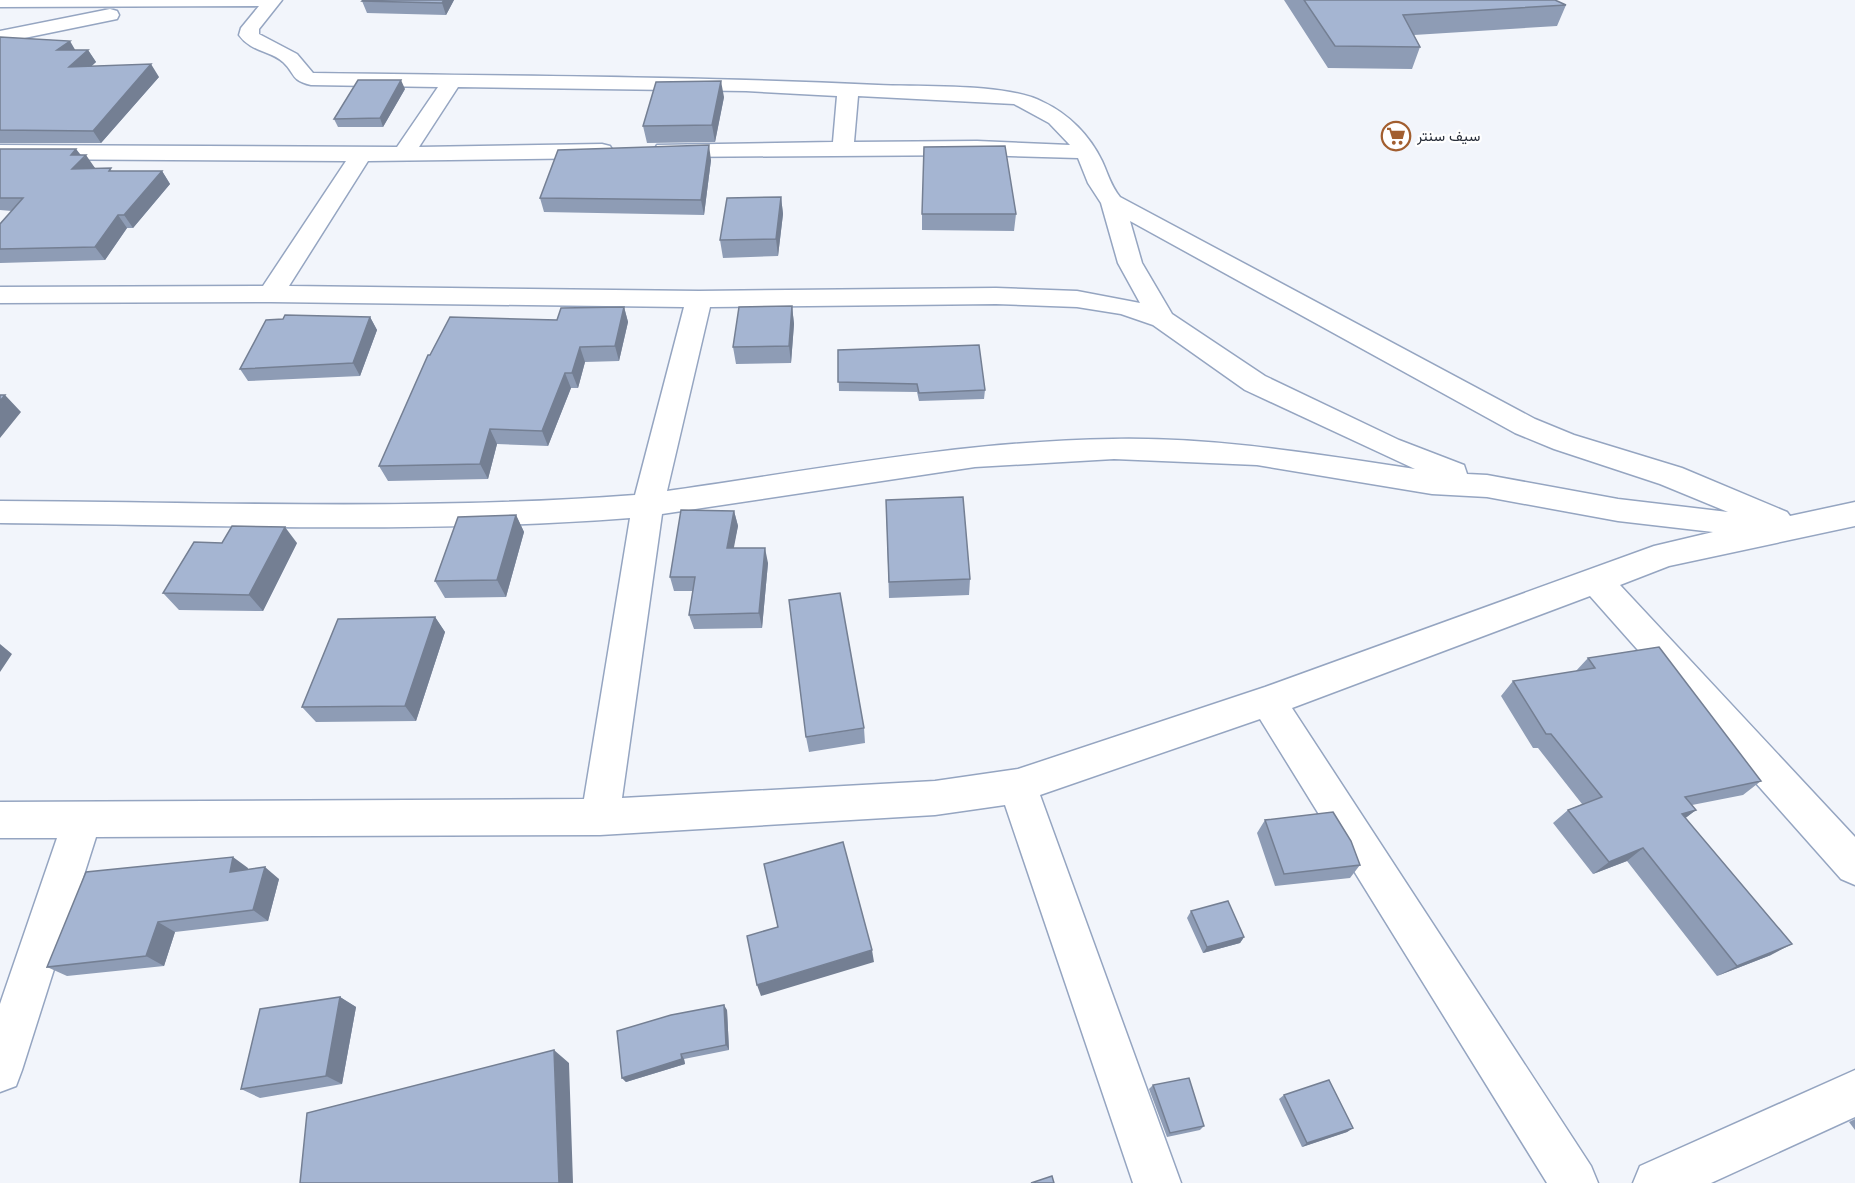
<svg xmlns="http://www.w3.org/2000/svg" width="1855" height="1183" viewBox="0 0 1855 1183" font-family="'Fira Sans',Vazirmatn,sans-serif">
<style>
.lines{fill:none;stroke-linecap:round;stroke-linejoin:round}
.minor-casing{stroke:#95a5c1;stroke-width:3}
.minor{fill:#fff;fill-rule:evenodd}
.wall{fill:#8e9cb5}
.shaded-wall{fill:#747f93}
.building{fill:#a5b5d2;stroke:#747f93;stroke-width:1.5}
.labels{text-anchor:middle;stroke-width:4.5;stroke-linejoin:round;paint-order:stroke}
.far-poi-label{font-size:15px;fill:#292f3b;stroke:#fff;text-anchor:start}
</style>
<rect width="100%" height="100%" fill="#f2f5fb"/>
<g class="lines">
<g class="minor-casing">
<path id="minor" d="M 0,0 L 282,0 L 259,29 L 259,34 L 297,54 L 313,73 C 501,76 690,76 878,85 C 922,87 1007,83 1043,102 C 1069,114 1090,136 1102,161 C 1108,174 1111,186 1120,197 L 1535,419 L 1574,435 L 1682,468 L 1787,512 L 1790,516 L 1855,502 L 1855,526 L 1669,566 L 1620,585 L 1855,837 L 1855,885 L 1841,879 L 1590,596 L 1292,708 L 1591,1166 L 1598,1183 L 1547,1183 L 1260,719 L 1040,795 L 1181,1183 L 1133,1183 L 1005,805 L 935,815 L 600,835 L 96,837 L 22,1070 L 16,1086 L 0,1092 L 0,1004 L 57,838 L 0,838 L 0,802 L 584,799 L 630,518 C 421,534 210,525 0,523 L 0,501 C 212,502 424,511 635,495 L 684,307 L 271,302 L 0,303 L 0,287 L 263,286 L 346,161 L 0,159 L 0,145 L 397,147 L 438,87 L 311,85 C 290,80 296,74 283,62 C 269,50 251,52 239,35 L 241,28 L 259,6 L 0,7 ZM 458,87 L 746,91 L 837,96 L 833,142 L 657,145 L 654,150 L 657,155 L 665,157 L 977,155 L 1078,158 L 1088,183 L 1101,203 L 1118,263 L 1140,303 L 1077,291 L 996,288 L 699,291 L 289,286 L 368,161 L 602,158 L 610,156 L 613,151 L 610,146 L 602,144 L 419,147 ZM 858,96 L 1014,104 L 1049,123 L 1070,145 L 977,141 L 854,142 ZM 1130,221 L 1515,433 L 1554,449 L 1660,484 L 1728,512 L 1618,499 L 1487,475 L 1467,474 L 1464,465 L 1399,440 L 1265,376 L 1172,314 L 1142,263 ZM 996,304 L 1077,307 L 1121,314 L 1153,325 L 1245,390 L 1415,469 C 1315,454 1215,437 1113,439 C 963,441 815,470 667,491 L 710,307 ZM 1114,459 L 1257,465 L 1432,494 L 1487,497 L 1618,521 L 1713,532 L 1654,546 L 1265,687 L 1018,769 L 935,781 L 622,798 L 662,514 L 975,467 Z
M 110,9 L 117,11 L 119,15 L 117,19 L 0,43 L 0,31 Z
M 1855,1070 L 1855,1117 L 1711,1183 L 1633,1183 L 1640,1166 Z"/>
</g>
<use href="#minor" class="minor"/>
</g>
<path class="wall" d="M 454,0 L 446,15 L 367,13 L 362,1 Z
M 1284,0 L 1555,0 L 1566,5 L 1557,26 L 1414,35 L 1420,47 L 1412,69 L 1328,68 Z
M 0,37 L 75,50 L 88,50 L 96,62 L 91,66 L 159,77 L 101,143 L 0,143 Z
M 405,89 L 383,127 L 338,127 L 334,119 Z
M 724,97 L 715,142 L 647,143 L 643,126 Z
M 0,149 L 76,149 L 81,155 L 95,168 L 113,171 L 162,171 L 170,184 L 133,228 L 127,228 L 105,260 L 0,263 L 0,224 L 12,211 L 0,210 Z
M 711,160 L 704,215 L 544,212 L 540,198 Z
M 781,197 L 783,214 L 778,256 L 723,258 L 720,240 Z
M 922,214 L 1016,214 L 1014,231 L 922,230 Z
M 792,306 L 794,324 L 791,363 L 736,364 L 733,347 Z
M 624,307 L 628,322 L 619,361 L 585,362 L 578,388 L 571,388 L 548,446 L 497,444 L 488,479 L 388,481 L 379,466 L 430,355 L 557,320 Z
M 370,317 L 377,330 L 360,376 L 248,381 L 240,369 L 283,319 Z
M 838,350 L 985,390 L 984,399 L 919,401 L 917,392 L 839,391 Z
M 886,500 L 970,579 L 969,595 L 889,598 Z
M 734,511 L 738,526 L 733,548 L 768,563 L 762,628 L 694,629 L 689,615 L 693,591 L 674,591 L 670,577 Z
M 516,515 L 524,532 L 506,597 L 445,598 L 435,581 Z
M 297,543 L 263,611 L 179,610 L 163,593 Z
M 435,617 L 445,632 L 416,721 L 316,722 L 302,707 Z
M 1588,658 L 1761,781 L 1743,795 L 1692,805 L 1696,810 L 1685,818 L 1771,955 L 1717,976 L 1627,861 L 1593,874 L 1553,823 L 1568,810 L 1582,804 L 1538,748 L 1533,748 L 1501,696 L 1513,681 L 1575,672 Z
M 864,728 L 865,743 L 809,752 L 806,737 Z
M 1265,820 L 1360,865 L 1350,878 L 1275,886 L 1257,833 Z
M 248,868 L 248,870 L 279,879 L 268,921 L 175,932 L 164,966 L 67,976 L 47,967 Z
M 1191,911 L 1244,937 L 1240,943 L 1203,953 L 1187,918 Z
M 340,997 L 356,1007 L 342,1084 L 260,1098 L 241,1089 Z
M 727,1010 L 729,1050 L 684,1059 L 685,1064 L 626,1082 L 622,1078 Z
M 1153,1085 L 1204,1126 L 1200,1130 L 1167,1137 L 1149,1089 Z
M 1284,1095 L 1353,1128 L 1347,1132 L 1302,1147 L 1279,1099 Z
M 1855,1119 L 1855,1130 L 1849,1122 Z"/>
<path class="shaded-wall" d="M 444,0 L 454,0 L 446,15 L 442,3 Z
M 70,41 L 77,53 L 57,50 Z
M 88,50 L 96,62 L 77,80 L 69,67 Z
M 151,64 L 159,77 L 101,143 L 93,131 Z
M 401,80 L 405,89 L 383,127 L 380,118 Z
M 721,81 L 724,97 L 715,142 L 712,125 Z
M 709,145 L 711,160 L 704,215 L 701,200 Z
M 76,149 L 83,159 L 86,155 L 95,168 L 81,182 L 72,169 L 71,155 Z
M 162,171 L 170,184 L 133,228 L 124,215 Z
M 781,197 L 783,214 L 778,256 L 776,239 Z
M 118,215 L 127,228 L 105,260 L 95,247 Z
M 792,306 L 794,324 L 791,363 L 789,346 Z
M 624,307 L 628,322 L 619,361 L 615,346 Z
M 370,317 L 377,330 L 360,376 L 353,363 Z
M 580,347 L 585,362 L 578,388 L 572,373 Z
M 565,373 L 571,388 L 548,446 L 542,431 Z
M 5,395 L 21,412 L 0,438 L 0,401 Z
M 490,429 L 497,444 L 488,479 L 480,464 Z
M 734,511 L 738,526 L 731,563 L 727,548 Z
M 516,515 L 524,532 L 506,597 L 497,580 Z
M 285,527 L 297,543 L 263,611 L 249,595 Z
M 765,548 L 768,563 L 762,628 L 759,613 Z
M 435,617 L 445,632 L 416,721 L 405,706 Z
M 0,644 L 12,654 L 0,672 Z
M 1696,810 L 1679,823 L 1682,814 Z
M 1643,848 L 1627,861 L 1593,874 L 1609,862 Z
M 233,857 L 248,868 L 244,883 L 230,872 Z
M 265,867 L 279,879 L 268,921 L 253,910 Z
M 158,922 L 175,932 L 164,966 L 146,956 Z
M 1244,937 L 1240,943 L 1203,953 L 1207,947 Z
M 1792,944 L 1771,955 L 1717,976 L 1737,966 Z
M 872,950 L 874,962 L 761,996 L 757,985 Z
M 340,997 L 356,1007 L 342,1084 L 326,1076 Z
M 724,1005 L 727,1010 L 729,1050 L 726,1045 Z
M 554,1050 L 569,1063 L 573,1183 L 559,1183 Z
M 681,1054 L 684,1059 L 685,1064 L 626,1082 L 622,1078 Z
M 1353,1128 L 1347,1132 L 1302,1147 L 1307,1143 Z"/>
<path class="building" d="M 363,0 L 444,0 L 442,3 L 362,1 Z
M 1304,0 L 1555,0 L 1566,5 L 1403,15 L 1420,47 L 1335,46 Z
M 0,37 L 70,41 L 57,50 L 88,50 L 69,67 L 151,64 L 93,131 L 0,130 Z
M 358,80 L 401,80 L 380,118 L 334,119 Z
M 721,81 L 712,125 L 643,126 L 656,82 Z
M 709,145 L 701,200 L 540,198 L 558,150 Z
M 1005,146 L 1016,214 L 922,214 L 924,147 Z
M 0,149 L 76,149 L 71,155 L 86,155 L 72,169 L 111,168 L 109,171 L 162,171 L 124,215 L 118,215 L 95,247 L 0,249 L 0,224 L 23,198 L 0,198 Z
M 781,197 L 776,239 L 720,240 L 727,198 Z
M 792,306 L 789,346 L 733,347 L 739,307 Z
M 624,307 L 615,346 L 580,347 L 572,373 L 565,373 L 542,431 L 490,429 L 480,464 L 379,466 L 428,355 L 430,355 L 450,317 L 557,320 L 561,308 Z
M 285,315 L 370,317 L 353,363 L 240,369 L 266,320 L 283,319 Z
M 979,345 L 985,390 L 919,393 L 917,384 L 838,382 L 838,350 Z
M 0,395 L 5,395 L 0,401 Z
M 963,497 L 970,579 L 889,582 L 886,500 Z
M 681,510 L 734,511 L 727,548 L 765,548 L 759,613 L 689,615 L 695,577 L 670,577 Z
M 516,515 L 497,580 L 435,581 L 458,517 Z
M 232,526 L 285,527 L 249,595 L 163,593 L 194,542 L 222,543 Z
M 840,593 L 864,728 L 806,737 L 789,600 Z
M 435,617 L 405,706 L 302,707 L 338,619 Z
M 1659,647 L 1761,781 L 1685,797 L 1696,810 L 1682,814 L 1792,944 L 1737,966 L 1643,848 L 1609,862 L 1568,810 L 1602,797 L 1551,734 L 1546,734 L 1513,681 L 1595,668 L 1588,658 Z
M 1333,812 L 1351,841 L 1360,865 L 1284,874 L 1265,820 Z
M 843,842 L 872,950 L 757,985 L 747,936 L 778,927 L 764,864 Z
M 233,857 L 230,872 L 265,867 L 253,910 L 158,922 L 146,956 L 47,967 L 86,872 Z
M 1228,901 L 1244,937 L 1207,947 L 1191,911 Z
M 340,997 L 326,1076 L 241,1089 L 260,1009 Z
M 724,1005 L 726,1045 L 681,1054 L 682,1059 L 622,1078 L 617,1031 L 671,1015 Z
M 554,1050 L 559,1183 L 300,1183 L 307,1113 Z
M 1189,1078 L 1204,1126 L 1170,1133 L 1153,1085 Z
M 1329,1080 L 1353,1128 L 1307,1143 L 1284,1095 Z
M 1052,1176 L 1054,1183 L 1031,1183 Z"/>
<defs>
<g id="supermarket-ring" transform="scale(1.5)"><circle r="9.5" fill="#fff" stroke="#a25e2f" stroke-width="1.5"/><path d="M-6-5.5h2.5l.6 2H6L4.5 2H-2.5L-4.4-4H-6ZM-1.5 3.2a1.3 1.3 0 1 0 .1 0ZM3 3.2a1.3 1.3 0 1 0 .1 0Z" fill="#a25e2f"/></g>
</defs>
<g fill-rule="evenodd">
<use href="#supermarket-ring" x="1396" y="136"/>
</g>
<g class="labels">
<g class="far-poi-label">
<text x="1417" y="141">سيف سنتر</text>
</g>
</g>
</svg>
